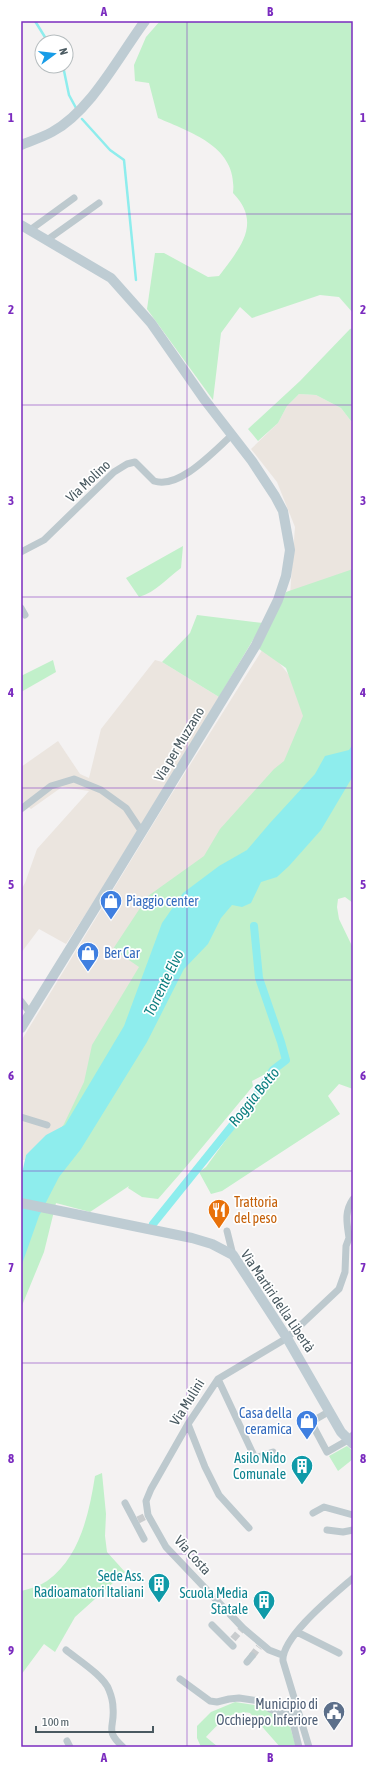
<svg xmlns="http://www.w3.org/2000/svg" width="374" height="1768" viewBox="0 0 374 1768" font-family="'Asap Condensed',sans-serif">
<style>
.commercial{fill:#ebe5df}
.green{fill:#c1f0ca}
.water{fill:#8eeded}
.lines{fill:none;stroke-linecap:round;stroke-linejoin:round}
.stream{stroke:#8eeded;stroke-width:2.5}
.canal{stroke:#8eeded;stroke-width:8}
.street-tunnel{stroke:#c9ccce;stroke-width:7;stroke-dasharray:7 3.5;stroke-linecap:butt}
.street{stroke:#bdc9ce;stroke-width:7}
.secondary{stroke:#beccd3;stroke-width:10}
.grid{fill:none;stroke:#7b2cbf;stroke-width:1;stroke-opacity:0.55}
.labels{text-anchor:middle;stroke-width:3.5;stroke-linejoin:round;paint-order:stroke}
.street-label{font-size:14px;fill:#495960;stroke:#fff}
.shop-label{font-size:14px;fill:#366cbe;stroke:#fff;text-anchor:start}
.food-label{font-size:14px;fill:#c56008;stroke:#fff;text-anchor:start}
.culture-label{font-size:14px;fill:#0d838f;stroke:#fff;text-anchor:end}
.service-label{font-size:14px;fill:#4e5e75;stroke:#fff;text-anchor:end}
.water-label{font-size:15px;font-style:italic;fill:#0d7f80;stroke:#fff}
.neatline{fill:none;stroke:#7b2cbf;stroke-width:1.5}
.grid-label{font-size:13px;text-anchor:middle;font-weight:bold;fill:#7b2cbf}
</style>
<rect width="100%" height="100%" fill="#f4f2f2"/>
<path class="commercial" d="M 299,394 L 316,395 L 341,408 L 351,421 L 353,421 L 353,575 L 290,594 L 295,527 L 277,482 L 251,449 L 278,423 L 287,406 Z
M 264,647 L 269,650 L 292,679 L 313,722 L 65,1125 L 26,1155 L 25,1160 L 21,1160 L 21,1041 L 161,811 Z
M 155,660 L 162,662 L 219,697 L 97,897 L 66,944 L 39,929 L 21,953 L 21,890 L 25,883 L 37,849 L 89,791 L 62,787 L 31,809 L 21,801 L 21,767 L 58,741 L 80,774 L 89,778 L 101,729 Z"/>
<path class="green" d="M 160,21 L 353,21 L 353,313 L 339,297 L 320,295 L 252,318 L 240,307 L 221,333 L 213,400 L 147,309 L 155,253 L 164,253 L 208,277 L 219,276 C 239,249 263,224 233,193 C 238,147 192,133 158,118 L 149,83 L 135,81 L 134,65 L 146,37 Z
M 353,328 L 353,421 L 351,421 L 341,408 L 316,395 L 299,394 L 287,406 L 278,423 L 258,441 L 248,429 L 300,381 L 350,329 Z
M 183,546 L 181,568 C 166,579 156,592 139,597 L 126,578 Z
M 353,569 L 353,903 L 345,897 L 338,899 L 337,907 L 339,919 L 353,948 L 353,1089 L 339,1084 L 328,1096 L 340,1114 L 222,1191 L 211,1194 L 199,1172 L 206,1167 L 276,1071 L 287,1061 L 283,1041 L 272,1011 L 270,1013 L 284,1058 L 273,1070 L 252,1081 L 253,1086 L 185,1168 L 158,1199 L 142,1197 L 128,1188 L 129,1186 L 90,1212 L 56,1203 L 44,1252 L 21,1308 L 21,1187 L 64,1124 L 84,1082 L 92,1045 L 139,967 L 113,949 L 148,896 L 204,856 L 220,829 L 274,769 L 284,761 L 303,716 L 286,668 L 259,649 L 286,592 Z
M 197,615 L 263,623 L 219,697 L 162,662 L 190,633 Z
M 53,660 L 56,672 L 21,692 L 21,676 Z
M 347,1446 L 353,1451 L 353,1459 L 338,1471 L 329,1456 Z
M 102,1473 L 106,1514 L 105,1536 L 107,1552 L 125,1572 L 75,1617 L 55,1652 L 44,1644 L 21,1675 L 21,1591 C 30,1589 39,1586 47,1581 C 80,1557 89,1514 95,1476 Z
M 235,1702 L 261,1706 L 289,1723 L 296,1747 L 280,1747 L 250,1713 C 229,1710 220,1723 206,1737 L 218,1747 L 201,1747 L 197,1738 L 197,1726 L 211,1712 Z"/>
<path class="water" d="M 353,744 L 353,776 L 321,830 L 289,866 L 277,877 L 261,882 L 251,903 L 242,907 L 232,905 L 221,918 L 208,944 L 184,969 L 147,1042 L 81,1149 L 59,1177 L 39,1216 L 21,1267 L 21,1178 L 26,1155 L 46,1135 L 65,1125 L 124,1026 L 162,923 L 183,893 L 219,866 L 247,850 L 270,823 L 315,774 L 325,756 L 349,750 Z"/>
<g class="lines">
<path class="stream" d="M 35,21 L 48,42
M 63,66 L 69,95 L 76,108
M 82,119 L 110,150 L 124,160 L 136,280"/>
<path class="canal" d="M 153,1224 L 255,1097 L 273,1070 L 286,1060 L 281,1042 L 259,978 L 254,926"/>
<path class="street-tunnel" d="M 138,1520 L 146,1516
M 233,1639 L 241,1630
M 252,1656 L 259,1647"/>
<path class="street" d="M 30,230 L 74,198
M 47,240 L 99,203
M 21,552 L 44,540 L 114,472 L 127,464 L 135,462 L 154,481 C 179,490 215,450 232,435
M 21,608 L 25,615
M 21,809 L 51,786 L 74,779 L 101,790 L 126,808 L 142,832
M 21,1001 L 30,1013
M 21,1117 L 47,1125
M 227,1231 L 233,1255
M 349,1238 C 347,1223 344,1212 353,1199
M 218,1379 L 255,1458 L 273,1452
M 330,1411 L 311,1422 L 327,1452 L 348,1440 L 353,1435
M 188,1424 L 205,1467 L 219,1495 L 249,1528
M 125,1503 L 144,1539
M 313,1513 L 324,1507 L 353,1515
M 327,1530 L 343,1532 L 353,1530
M 212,1625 L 233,1646
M 297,1632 L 339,1653
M 66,1650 C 78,1660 104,1676 109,1690 C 111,1695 113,1703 113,1708 C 115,1728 104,1730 123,1747
M 282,1655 L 269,1650 L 243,1628 L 166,1547 L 148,1515 L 146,1501 L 151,1489 L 188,1424 L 218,1379 L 287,1338 L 339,1289 L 345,1272 L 346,1246 L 349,1238 L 353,1234
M 247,1662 L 252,1656
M 180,1679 L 210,1701 L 217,1702 L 229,1699 L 239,1698 L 260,1701 L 270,1709 L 280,1713 L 291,1715
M 295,1713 L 291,1715 L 299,1747
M 67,1741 L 70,1747
M 309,1747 L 283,1661 C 281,1637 335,1594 353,1578"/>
<path class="secondary" d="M 21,145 C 31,141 43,137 52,132 C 91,111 119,56 145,21
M 21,225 L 111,278 L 151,323 L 204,399 L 252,461 L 275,496 L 283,511 L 290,550 L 286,576 L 278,600 L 256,645 L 110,884 L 21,1028
M 21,1203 L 192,1238 L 212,1244 L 233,1255 L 287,1338 L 341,1432 L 353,1444"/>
</g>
<path class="grid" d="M 187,21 L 187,1747M 21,214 L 353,214M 21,405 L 353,405M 21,597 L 353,597M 21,788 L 353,788M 21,980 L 353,980M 21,1171 L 353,1171M 21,1363 L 353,1363M 21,1554 L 353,1554"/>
<defs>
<g id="shop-pin" transform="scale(1.15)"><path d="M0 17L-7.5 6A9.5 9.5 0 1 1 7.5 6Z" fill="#3f7fe0" stroke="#fff"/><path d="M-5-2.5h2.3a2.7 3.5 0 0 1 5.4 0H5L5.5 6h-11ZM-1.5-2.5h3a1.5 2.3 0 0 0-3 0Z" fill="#fff"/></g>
<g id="restaurant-pin" transform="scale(1.15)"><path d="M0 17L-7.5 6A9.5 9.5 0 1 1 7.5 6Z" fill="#e8710a" stroke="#fff"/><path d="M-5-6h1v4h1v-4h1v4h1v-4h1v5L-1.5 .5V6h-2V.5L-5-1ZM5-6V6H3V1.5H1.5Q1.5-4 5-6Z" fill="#fff"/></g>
<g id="building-pin" transform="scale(1.15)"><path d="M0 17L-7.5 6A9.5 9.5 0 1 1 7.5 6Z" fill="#0f9aa8" stroke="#fff"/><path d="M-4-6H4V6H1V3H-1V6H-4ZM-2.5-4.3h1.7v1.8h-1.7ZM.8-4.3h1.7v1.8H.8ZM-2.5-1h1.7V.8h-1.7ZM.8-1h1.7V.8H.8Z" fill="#fff"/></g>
<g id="civic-pin" transform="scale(1.15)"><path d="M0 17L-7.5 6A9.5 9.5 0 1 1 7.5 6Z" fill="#5c6f8a" stroke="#fff"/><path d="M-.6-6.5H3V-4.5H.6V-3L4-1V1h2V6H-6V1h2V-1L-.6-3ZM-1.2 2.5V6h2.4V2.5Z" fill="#fff"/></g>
</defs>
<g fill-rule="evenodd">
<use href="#shop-pin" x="111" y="901"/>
<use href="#shop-pin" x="88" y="953"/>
<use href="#restaurant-pin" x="219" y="1210"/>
<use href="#shop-pin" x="307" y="1421"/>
<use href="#building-pin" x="302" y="1466"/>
<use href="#building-pin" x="159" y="1584"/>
<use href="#building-pin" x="264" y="1601"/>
<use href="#civic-pin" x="334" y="1712"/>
</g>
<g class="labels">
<g class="street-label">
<text transform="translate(88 481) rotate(-43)" y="5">Via Molino</text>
<text transform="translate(179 744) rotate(-59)" y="5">Via per Muzzano</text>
<text transform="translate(278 1301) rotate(56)" y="5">Via Martiri della Libertà</text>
<text transform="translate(187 1402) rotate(-58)" y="5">Via Mulini</text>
<text transform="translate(193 1555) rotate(48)" y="5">Via Costa</text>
</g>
<g class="shop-label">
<text x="126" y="906">Piaggio center</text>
<text x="104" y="958">Ber Car</text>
<text x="292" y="1418" text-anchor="end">Casa della<tspan x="292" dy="16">ceramica</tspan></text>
</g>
<g class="food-label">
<text x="234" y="1207">Trattoria<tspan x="234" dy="16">del peso</tspan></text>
</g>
<g class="culture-label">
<text x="286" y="1463">Asilo Nido<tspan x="286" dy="16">Comunale</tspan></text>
<text x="144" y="1581">Sede Ass.<tspan x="144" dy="16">Radioamatori Italiani</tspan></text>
<text x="248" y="1598">Scuola Media<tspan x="248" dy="16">Statale</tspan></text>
</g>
<g class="service-label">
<text x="318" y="1709">Municipio di<tspan x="318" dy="16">Occhieppo Inferiore</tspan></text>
</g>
<g class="water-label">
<text transform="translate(164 983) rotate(-64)" y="5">Torrente Elvo</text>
<text transform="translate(254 1097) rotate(-51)" y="5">Roggia Botto</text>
</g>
</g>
<rect width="374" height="1768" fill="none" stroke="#ffffff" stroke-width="44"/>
<g transform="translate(54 54) rotate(75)"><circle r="19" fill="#ffffff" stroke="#b6bdbf"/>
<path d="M0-3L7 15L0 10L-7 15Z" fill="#189ce7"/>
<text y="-6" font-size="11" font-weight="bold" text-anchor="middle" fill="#495960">N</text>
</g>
<path d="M36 1726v6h117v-6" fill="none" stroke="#495960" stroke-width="2"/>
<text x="42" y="1726" font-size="12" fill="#495960" stroke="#ffffff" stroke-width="3" paint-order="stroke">100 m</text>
<rect x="22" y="22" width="330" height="1724" class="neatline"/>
<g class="grid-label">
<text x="104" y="16">A</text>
<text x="270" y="16">B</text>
<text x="11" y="122">1</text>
<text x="363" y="122">1</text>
<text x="11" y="314">2</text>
<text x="363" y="314">2</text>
<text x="11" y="505">3</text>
<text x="363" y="505">3</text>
<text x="11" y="697">4</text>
<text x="363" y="697">4</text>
<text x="11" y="889">5</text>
<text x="363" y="889">5</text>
<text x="11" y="1080">6</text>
<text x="363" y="1080">6</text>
<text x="11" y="1272">7</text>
<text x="363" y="1272">7</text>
<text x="11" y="1463">8</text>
<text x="363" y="1463">8</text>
<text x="11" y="1655">9</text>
<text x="363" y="1655">9</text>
<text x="104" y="1762">A</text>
<text x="270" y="1762">B</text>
</g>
</svg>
